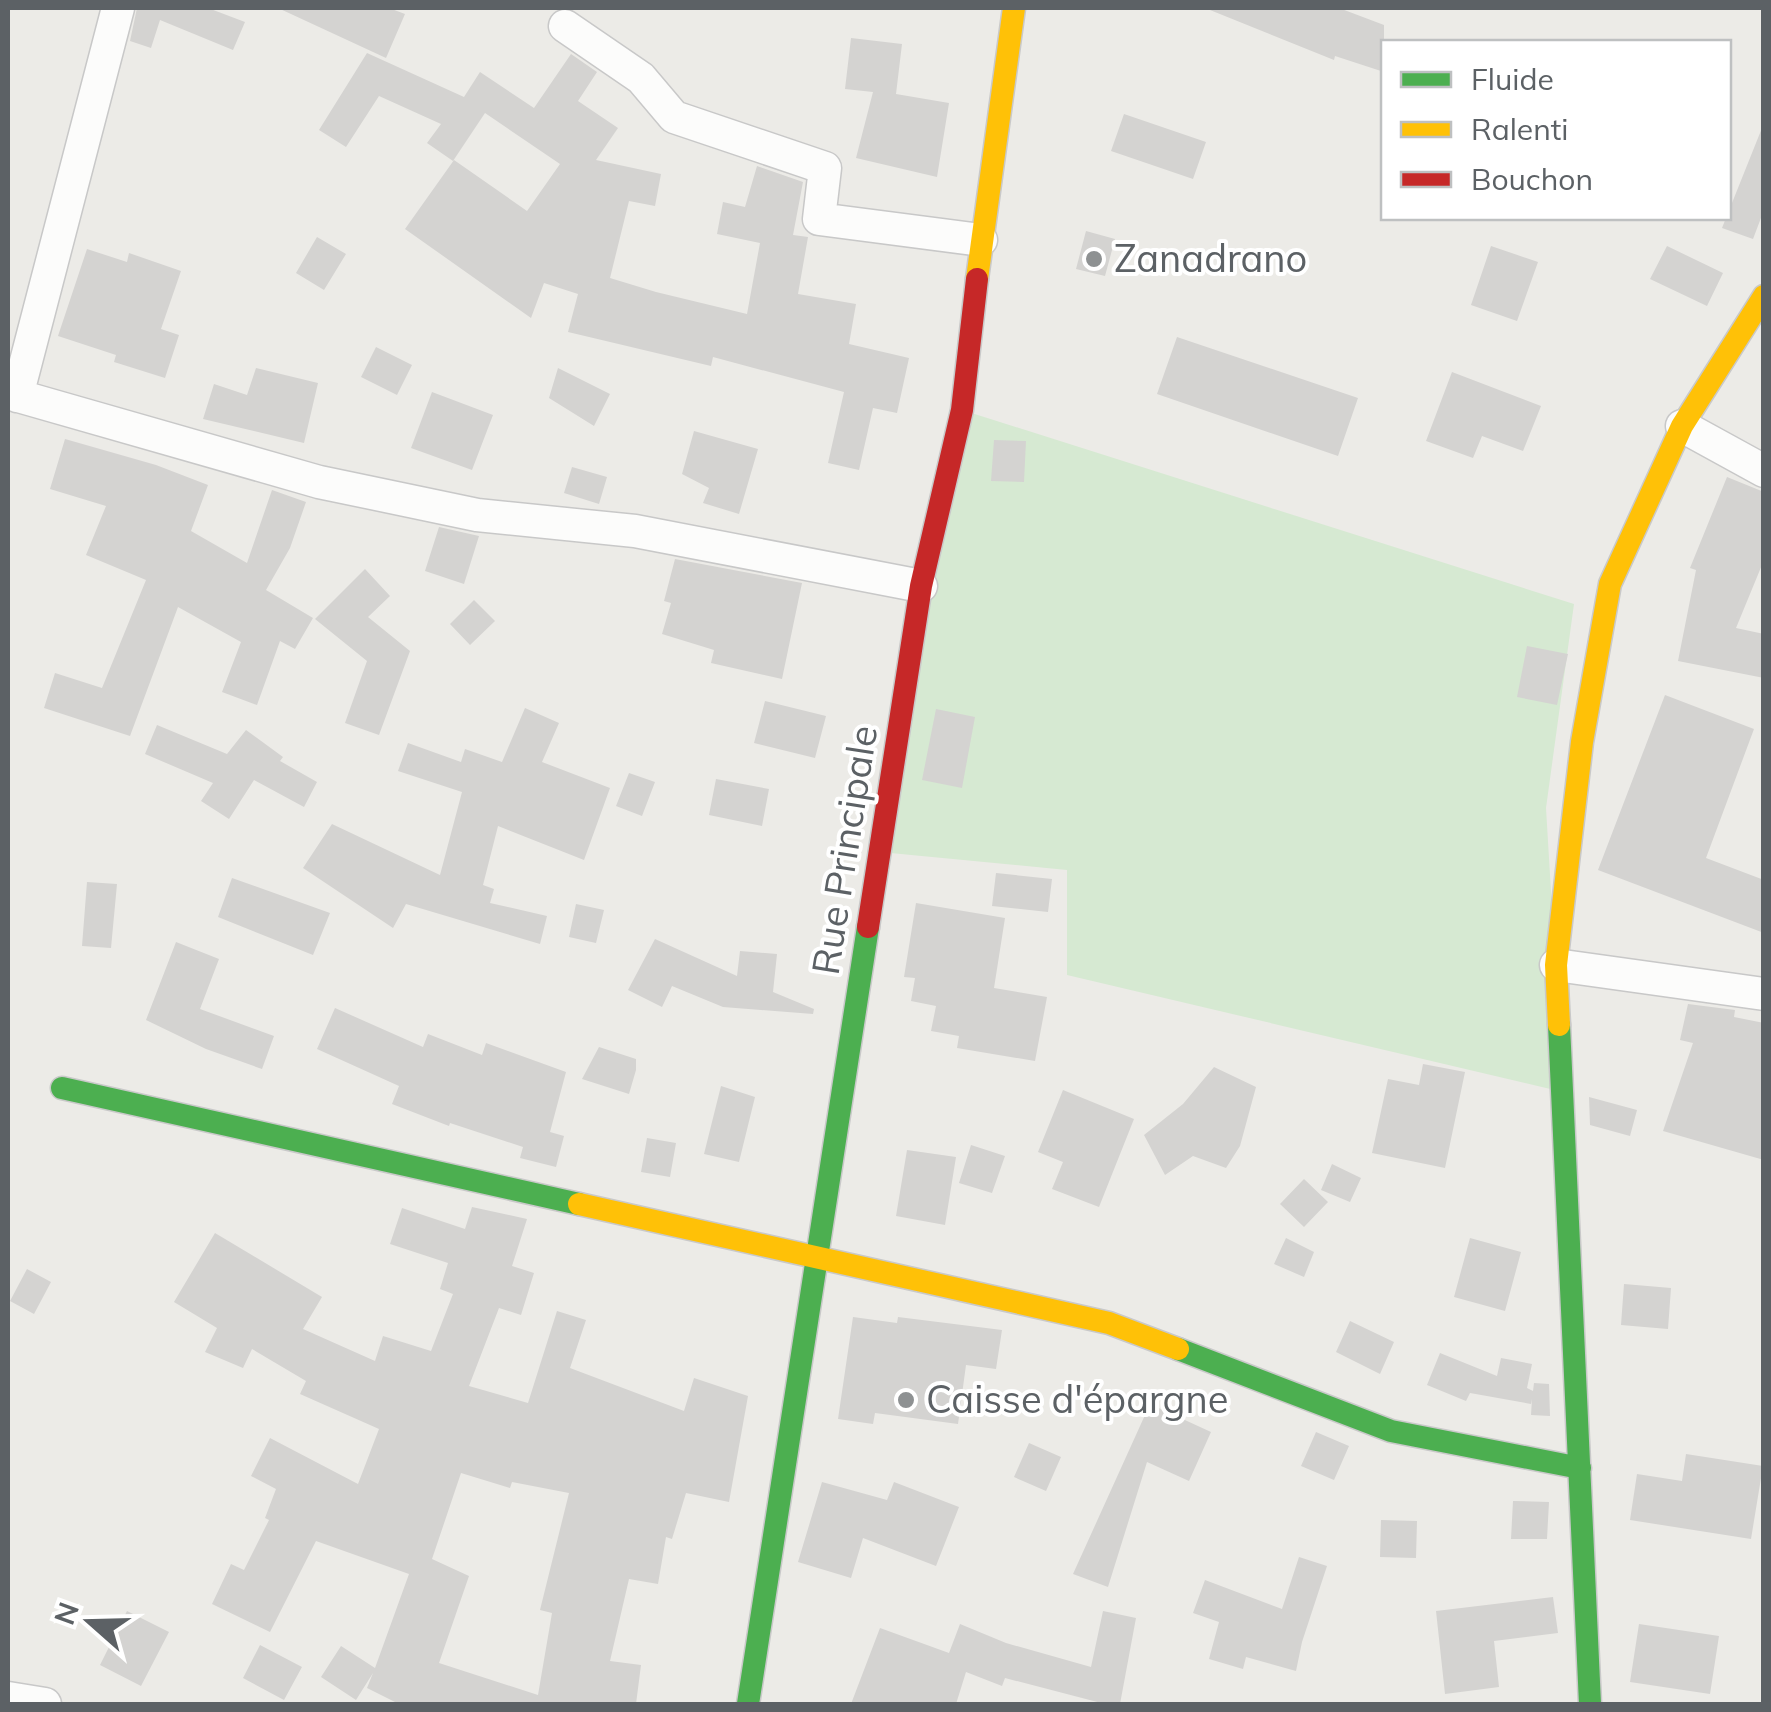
<svg xmlns="http://www.w3.org/2000/svg" width="1771" height="1712" viewBox="0 0 1771 1712" font-family="Mulish,sans-serif">
<style>
.green{fill:#d6e9d2}
.building{fill:#d4d3d1;fill-rule:evenodd}
.lines{fill:none;stroke-linecap:round;stroke-linejoin:round}
.street-casing{stroke:#c8c8c8;stroke-width:35}
.fast-casing{stroke:#c9c9c9;stroke-width:25}
.slow-casing{stroke:#c9c9c9;stroke-width:25}
.jam-casing{stroke:#c9c9c9;stroke-width:25}
.street{stroke:#fcfcfb;stroke-width:32}
.fast{stroke:#4caf50;stroke-width:22}
.slow{stroke:#ffc107;stroke-width:22}
.jam{stroke:#c62828;stroke-width:22}
.poi-dot{fill:#8e9192;stroke:#fff;stroke-width:4}
.labels{text-anchor:middle;stroke-width:8;stroke-linejoin:round;paint-order:stroke}
.poi-label{font-size:38px;fill:#5c6165;stroke:#fff;text-anchor:start}
.street-label{font-size:38px;fill:#5c6165;stroke:#fff}
</style>
<rect width="100%" height="100%" fill="#ecebe7"/>
<path class="green" d="M 962,410 L 1574,604 L 1546,808 L 1563,1092 L 1067,975 L 1067,870 L 880,852 Z"/>
<path class="building" d="M 137,8 L 208,8 L 245,22 L 233,50 L 160,20 L 151,48 L 130,41 Z
M 278,8 L 389,8 L 405,14 L 386,58 Z
M 1205,8 L 1339,8 L 1384,25 L 1384,72 L 1335,56 L 1334,60 Z
M 851,38 L 902,44 L 896,94 L 949,103 L 937,177 L 856,158 L 873,92 L 845,89 Z
M 367,53 L 464,97 L 480,72 L 534,108 L 571,54 L 597,72 L 578,101 L 618,128 L 596,160 L 661,174 L 655,206 L 629,201 L 610,278 L 656,292 L 747,314 L 760,243 L 717,234 L 723,202 L 745,207 L 757,166 L 803,182 L 793,235 L 808,237 L 798,294 L 856,304 L 849,344 L 909,358 L 897,413 L 873,408 L 859,470 L 828,463 L 844,392 L 713,357 L 711,366 L 568,332 L 578,294 L 544,283 L 531,318 L 405,229 L 454,160 L 527,211 L 560,164 L 485,113 L 453,161 L 427,143 L 441,124 L 379,96 L 346,147 L 319,130 Z
M 1124,114 L 1206,142 L 1193,179 L 1111,151 Z
M 1762,128 L 1764,210 L 1753,239 L 1722,228 Z
M 1086,231 L 1115,239 L 1105,276 L 1076,269 Z
M 317,237 L 346,254 L 324,290 L 296,273 Z
M 1491,246 L 1538,262 L 1517,321 L 1471,305 Z
M 1667,246 L 1723,273 L 1707,306 L 1650,279 Z
M 87,249 L 127,262 L 129,253 L 181,271 L 161,329 L 179,335 L 165,378 L 114,362 L 116,355 L 58,336 Z
M 1177,337 L 1358,398 L 1338,456 L 1157,394 Z
M 376,347 L 412,365 L 397,395 L 361,377 Z
M 256,368 L 318,383 L 304,443 L 203,419 L 214,384 L 247,395 Z
M 558,368 L 610,394 L 594,426 L 549,398 Z
M 1452,372 L 1541,406 L 1523,451 L 1482,436 L 1473,458 L 1426,441 Z
M 432,392 L 493,415 L 472,470 L 411,448 Z
M 694,431 L 758,449 L 739,514 L 703,503 L 709,488 L 682,474 Z
M 65,439 L 156,465 L 208,485 L 191,531 L 247,563 L 272,490 L 306,502 L 290,548 L 266,590 L 313,618 L 295,649 L 280,641 L 257,705 L 222,692 L 241,642 L 178,607 L 130,736 L 44,708 L 55,673 L 102,688 L 146,580 L 86,555 L 106,506 L 50,489 Z
M 994,440 L 1026,441 L 1024,482 L 991,481 Z
M 572,467 L 607,477 L 599,504 L 564,493 Z
M 1727,477 L 1764,492 L 1764,560 L 1736,628 L 1764,634 L 1764,678 L 1678,661 L 1696,570 L 1690,568 Z
M 439,527 L 479,536 L 464,584 L 425,571 Z
M 675,559 L 802,583 L 782,679 L 711,663 L 714,650 L 662,634 L 671,603 L 664,601 Z
M 365,569 L 390,596 L 368,617 L 410,651 L 379,735 L 345,723 L 367,661 L 315,619 Z
M 474,600 L 495,621 L 470,645 L 450,624 Z
M 1527,646 L 1568,654 L 1557,705 L 1517,697 Z
M 1665,695 L 1754,729 L 1706,858 L 1764,880 L 1764,933 L 1598,870 Z
M 765,701 L 826,716 L 815,758 L 754,743 Z
M 525,708 L 559,723 L 542,762 L 610,788 L 584,860 L 498,826 L 483,885 L 494,889 L 490,903 L 547,916 L 540,944 L 406,904 L 393,928 L 303,868 L 332,824 L 440,875 L 462,792 L 398,771 L 408,743 L 461,762 L 465,749 L 502,762 Z
M 936,709 L 975,717 L 962,788 L 922,780 Z
M 157,725 L 227,754 L 246,730 L 283,757 L 280,761 L 317,782 L 304,807 L 254,780 L 229,819 L 201,801 L 213,783 L 145,754 Z
M 629,773 L 655,782 L 642,816 L 616,806 Z
M 716,779 L 769,789 L 762,826 L 709,815 Z
M 996,873 L 1052,879 L 1048,912 L 992,906 Z
M 232,878 L 330,913 L 313,955 L 218,917 Z
M 87,882 L 117,884 L 111,948 L 82,946 Z
M 916,903 L 1005,918 L 994,988 L 1047,997 L 1035,1061 L 957,1048 L 959,1036 L 931,1031 L 936,1006 L 911,1001 L 915,978 L 904,977 Z
M 576,904 L 604,910 L 596,943 L 569,937 Z
M 655,939 L 737,976 L 740,951 L 777,954 L 773,992 L 814,1009 L 813,1014 L 723,1007 L 672,986 L 662,1007 L 628,990 Z
M 176,942 L 219,959 L 200,1009 L 274,1036 L 262,1069 L 206,1049 L 146,1020 Z
M 1688,1004 L 1735,1010 L 1734,1017 L 1764,1023 L 1764,1160 L 1663,1131 L 1693,1043 L 1680,1040 Z
M 335,1008 L 423,1047 L 428,1034 L 482,1055 L 486,1043 L 566,1072 L 550,1132 L 564,1136 L 556,1167 L 520,1158 L 523,1147 L 450,1123 L 449,1126 L 392,1104 L 399,1086 L 317,1049 Z
M 599,1047 L 636,1059 L 636,1070 L 629,1094 L 582,1079 Z
M 1423,1064 L 1465,1072 L 1445,1168 L 1372,1153 L 1388,1079 L 1419,1085 Z
M 1214,1067 L 1256,1087 L 1240,1146 L 1226,1168 L 1193,1156 L 1165,1175 L 1144,1135 L 1183,1104 Z
M 721,1086 L 755,1097 L 739,1162 L 704,1154 Z
M 1063,1090 L 1134,1119 L 1099,1207 L 1052,1189 L 1063,1162 L 1038,1152 Z
M 1589,1097 L 1637,1110 L 1630,1136 L 1590,1125 Z
M 647,1138 L 676,1143 L 670,1177 L 641,1172 Z
M 971,1145 L 1005,1156 L 992,1193 L 959,1183 Z
M 907,1150 L 956,1157 L 945,1225 L 896,1216 Z
M 1332,1164 L 1361,1178 L 1350,1202 L 1321,1190 Z
M 1304,1179 L 1328,1202 L 1304,1227 L 1280,1204 Z
M 472,1207 L 527,1219 L 512,1266 L 534,1273 L 521,1315 L 499,1308 L 469,1386 L 528,1403 L 557,1311 L 586,1320 L 570,1368 L 684,1411 L 694,1378 L 748,1396 L 729,1502 L 686,1493 L 672,1539 L 666,1537 L 658,1584 L 629,1579 L 610,1661 L 641,1665 L 636,1704 L 399,1704 L 367,1688 L 373,1673 L 356,1700 L 321,1677 L 341,1646 L 375,1668 L 409,1574 L 316,1541 L 270,1632 L 212,1604 L 231,1564 L 244,1570 L 269,1520 L 265,1518 L 276,1489 L 251,1476 L 270,1438 L 358,1484 L 379,1429 L 300,1394 L 306,1381 L 252,1349 L 243,1368 L 205,1352 L 217,1328 L 174,1302 L 215,1233 L 322,1297 L 303,1329 L 375,1361 L 383,1336 L 431,1351 L 453,1294 L 440,1289 L 448,1263 L 390,1244 L 402,1208 L 465,1229 ZM 461,1473 L 510,1488 L 512,1482 L 569,1493 L 540,1610 L 552,1613 L 538,1695 L 439,1663 L 469,1576 L 432,1559 Z
M 1286,1238 L 1314,1252 L 1304,1277 L 1274,1264 Z
M 1470,1238 L 1521,1252 L 1505,1311 L 1454,1297 Z
M 27,1269 L 51,1282 L 34,1314 L 10,1301 Z
M 1624,1284 L 1671,1288 L 1668,1329 L 1621,1325 Z
M 853,1317 L 897,1323 L 898,1317 L 1002,1330 L 996,1369 L 966,1365 L 958,1424 L 875,1413 L 873,1424 L 838,1419 Z
M 1350,1321 L 1394,1342 L 1380,1374 L 1336,1352 Z
M 1440,1353 L 1497,1376 L 1501,1358 L 1532,1364 L 1527,1388 L 1533,1391 L 1534,1383 L 1549,1384 L 1550,1416 L 1531,1415 L 1532,1399 L 1531,1404 L 1470,1393 L 1466,1401 L 1427,1385 Z
M 1150,1404 L 1211,1432 L 1189,1481 L 1147,1462 L 1108,1587 L 1073,1574 Z
M 1316,1432 L 1349,1446 L 1334,1480 L 1301,1466 Z
M 1029,1443 L 1061,1457 L 1046,1491 L 1014,1477 Z
M 1686,1454 L 1763,1466 L 1751,1539 L 1630,1520 L 1637,1474 L 1682,1481 Z
M 822,1482 L 887,1500 L 894,1482 L 959,1507 L 936,1566 L 863,1538 L 851,1578 L 798,1562 Z
M 1513,1501 L 1549,1502 L 1547,1539 L 1511,1539 Z
M 1381,1520 L 1417,1521 L 1416,1558 L 1380,1557 Z
M 1299,1557 L 1327,1566 L 1302,1642 L 1296,1671 L 1246,1657 L 1243,1669 L 1209,1659 L 1219,1622 L 1193,1613 L 1205,1580 L 1282,1609 Z
M 1553,1597 L 1558,1633 L 1494,1641 L 1499,1687 L 1445,1694 L 1436,1611 Z
M 127,1611 L 169,1632 L 141,1686 L 100,1665 Z
M 1103,1611 L 1136,1618 L 1120,1704 L 1105,1704 L 1005,1678 L 1002,1686 L 966,1672 L 956,1704 L 851,1704 L 880,1628 L 949,1653 L 960,1624 L 1006,1643 L 1091,1667 Z
M 1639,1624 L 1719,1636 L 1710,1694 L 1630,1682 Z
M 260,1645 L 302,1667 L 284,1700 L 243,1678 Z"/>
<g class="lines">
<g class="street-casing">
<path id="street" d="M 565,26 L 641,78 L 674,117 L 825,168 L 819,219 L 981,240
M 8,393 L 319,482 L 477,515 L 635,531 L 921,586
M 17,396 L 118,8
M 1682,426 L 1764,471
M 1556,965 L 1764,994
M 8,1698 L 45,1704"/>
</g>
<g class="fast-casing">
<path id="fast" d="M 1559,1025 L 1590,1704
M 62,1088 L 579,1204
M 1178,1349 L 1391,1431 L 1580,1468
M 748,1704 L 868,927"/>
</g>
<g class="slow-casing">
<path id="slow" d="M 977,279 L 1014,8
M 1559,1025 L 1556,965 L 1582,742 L 1610,584 L 1682,426 L 1764,296
M 579,1204 L 1109,1323 L 1178,1349"/>
</g>
<g class="jam-casing">
<path id="jam" d="M 868,927 L 921,586 L 962,410 L 977,279"/>
</g>
<use href="#street" class="street"/>
<use href="#fast" class="fast"/>
<use href="#slow" class="slow"/>
<use href="#jam" class="jam"/>
</g>
<g class="poi-dot">
<circle cx="1094" cy="259" r="10"/>
<circle cx="906" cy="1400" r="10"/>
</g>
<g class="labels">
<g class="poi-label">
<text x="1114" y="272">Zanadrano</text>
<text x="926" y="1413">Caisse d'épargne</text>
</g>
<g class="street-label">
<text transform="translate(845 850) rotate(-81)" y="13">Rue Principale</text>
</g>
</g>
<rect width="1771" height="1712" fill="none" stroke="#5c6165" stroke-width="20"/>
<rect x="1381" y="40" width="350" height="180" fill="#ffffff" stroke="#bec0c1" stroke-width="2.5"/>
<rect x="1401" y="72" width="50" height="15" fill="#4caf50" stroke="#bec0c1" stroke-width="2.5"/>
<text x="1471" y="90" font-size="30" fill="#5c6165">Fluide</text>
<rect x="1401" y="122" width="50" height="15" fill="#ffc107" stroke="#bec0c1" stroke-width="2.5"/>
<text x="1471" y="140" font-size="30" fill="#5c6165">Ralenti</text>
<rect x="1401" y="172" width="50" height="15" fill="#c62828" stroke="#bec0c1" stroke-width="2.5"/>
<text x="1471" y="190" font-size="30" fill="#5c6165">Bouchon</text>
<g transform="translate(90 1622) rotate(290)" stroke="#ffffff" stroke-width="8" paint-order="stroke">
<path d="M0-8L18 38L0 25L-18 38Z" fill="#5c6165"/>
<text y="-15" font-size="28" font-weight="bold" text-anchor="middle" fill="#5c6165">N</text>
</g>
</svg>
